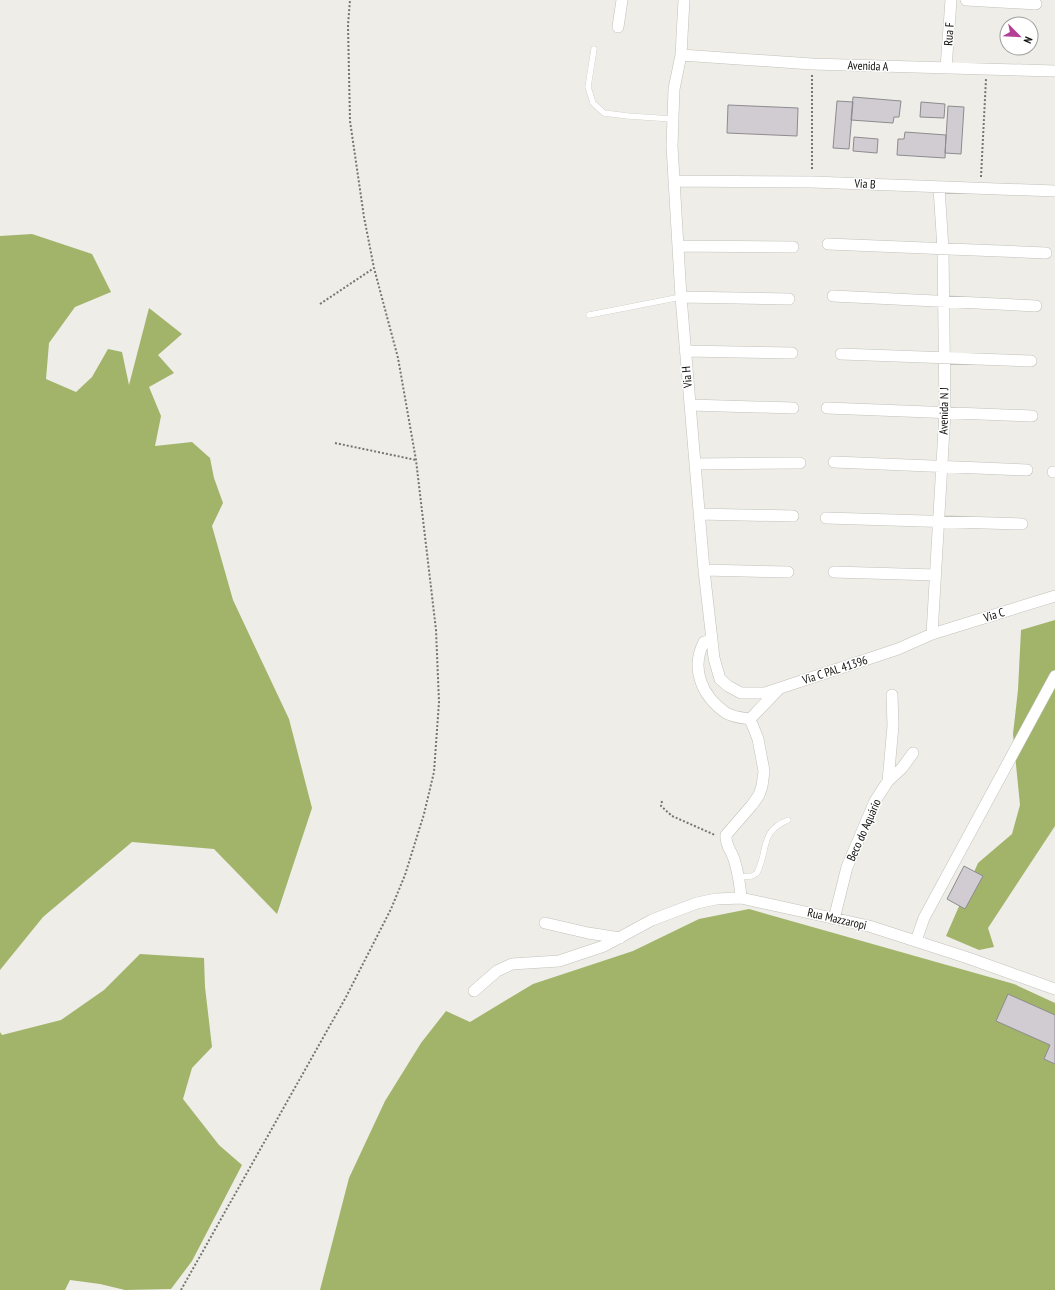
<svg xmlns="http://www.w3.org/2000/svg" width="1055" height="1290" viewBox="0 0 1055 1290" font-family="'PT Sans Narrow',sans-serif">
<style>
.forest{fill:#a1b46a}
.building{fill:#d0ccd1;stroke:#8e8b8f}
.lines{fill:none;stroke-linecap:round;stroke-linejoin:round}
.lane-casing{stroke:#c2c1bb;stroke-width:6}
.street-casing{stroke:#c2c1bb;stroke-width:12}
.path{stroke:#757571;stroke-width:2;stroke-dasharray:2 2;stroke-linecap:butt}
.lane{stroke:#fff;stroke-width:5.5}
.street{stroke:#fff;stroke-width:11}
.labels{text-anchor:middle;stroke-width:3;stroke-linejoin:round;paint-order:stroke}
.street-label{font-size:12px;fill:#0f0f0d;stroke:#fff}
</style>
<rect width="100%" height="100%" fill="#eeede7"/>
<path class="forest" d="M 32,234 L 92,254 L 111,292 L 75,307 L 49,343 L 46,379 L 76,392 L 92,377 L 108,349 L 122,352 L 129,385 L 149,308 L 182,334 L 158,355 L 174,373 L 149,387 L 161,416 L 155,446 L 192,442 L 210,458 L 214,478 L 223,503 L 212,526 L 233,600 L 289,719 L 312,808 L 277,914 L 214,849 L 132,842 L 43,917 L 0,970 L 0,236 Z
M 1055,620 L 1055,826 L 988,928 L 994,947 L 979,950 L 946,936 L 978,863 L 1012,834 L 1020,805 L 1013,734 L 1018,690 L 1021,630 Z
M 749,909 L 1014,984 L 1055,1003 L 1055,1290 L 320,1290 L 349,1178 L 385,1101 L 421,1043 L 446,1011 L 470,1022 L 533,984 L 633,951 L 699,919 Z
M 140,954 L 204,958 L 205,987 L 212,1047 L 192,1068 L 183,1099 L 219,1145 L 242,1165 L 192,1261 L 171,1289 L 125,1290 L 100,1284 L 70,1280 L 65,1290 L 0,1290 L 0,1032 L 2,1035 L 61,1020 L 104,990 Z"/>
<path class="building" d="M 853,97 L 901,101 L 899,117 L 894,117 L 893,123 L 851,120 Z
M 837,101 L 853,102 L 849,149 L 833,148 Z
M 921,102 L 945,104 L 944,118 L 920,117 Z
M 728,105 L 798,108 L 797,136 L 727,133 Z
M 948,106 L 964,107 L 961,154 L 945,153 Z
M 905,132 L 946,135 L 945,158 L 897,155 L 898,139 L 904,139 Z
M 854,137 L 878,139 L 877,153 L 853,151 Z
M 964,866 L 983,876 L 965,909 L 947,899 Z
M 1008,994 L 1055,1015 L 1055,1064 L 1044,1059 L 1050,1045 L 996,1021 Z"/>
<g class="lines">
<g class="lane-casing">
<path id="lane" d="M 594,49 L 588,87 L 593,103 L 604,113 L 628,116 L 672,119
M 589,315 L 681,297
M 739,877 L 752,876 L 757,873 C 769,849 759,832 788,820"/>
</g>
<g class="street-casing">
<path id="street" d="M 684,0 L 681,55 L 674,89 L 672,146 L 681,297 L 704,570 L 714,658 L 720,679 L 728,686 L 741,693 L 765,693 L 898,649 L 932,634 L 1055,596
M 966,0 L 1036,4
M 618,27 L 622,0
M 681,55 L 812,64 L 1055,71
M 946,68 L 951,0
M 675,181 L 812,182 L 1055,191
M 828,244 L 1046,253
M 678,246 L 793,247
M 833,296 L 1036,306
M 681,297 L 789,299
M 685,351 L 792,353
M 841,354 L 1031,361
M 690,405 L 793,408
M 827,408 L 1032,416
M 834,462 L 1027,470
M 695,464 L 800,463
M 1053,472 L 1055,472
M 699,514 L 793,516
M 826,518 L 1022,524
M 704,570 L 788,572
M 834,572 L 935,575
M 932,634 L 945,412 L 943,249 L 939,188
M 712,640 L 704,642 C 690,669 702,696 726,713 C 733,717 742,718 750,719
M 888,781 L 893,726 L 892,695
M 741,898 C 740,884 738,872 734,859 C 731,850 725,845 726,835 L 752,805 L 759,795 L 762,786 L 764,771 L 758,739 L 750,719 L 779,689
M 834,919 L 847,867 L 875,801 L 888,781 L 902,768 L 913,753
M 545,923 L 588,933 L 620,938
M 916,941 L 924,918 L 1055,676
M 474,991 L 497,971 L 512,964 L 559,961 L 604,946 L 652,920 L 697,903 L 716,899 L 741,898 L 869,926 L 968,958 L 1055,989"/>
</g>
<path class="path" d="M 812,75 L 812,171
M 981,177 L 986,79
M 320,304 L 374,268
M 335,443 L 416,460
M 662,801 L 661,806 L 672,816 L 715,835
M 181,1290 L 346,997 L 391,909 L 405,875 L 424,814 L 434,772 L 439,702 L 436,630 L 416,460 L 398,358 L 374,268 L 364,217 L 350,121 L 348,25 L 350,0"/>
<use href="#lane" class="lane"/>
<use href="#street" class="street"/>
</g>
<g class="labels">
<g class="street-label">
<text transform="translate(949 34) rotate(-86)" y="4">Rua F</text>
<text transform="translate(868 66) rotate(2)" y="4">Avenida A</text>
<text transform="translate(865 184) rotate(3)" y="4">Via B</text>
<text transform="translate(687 377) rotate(-95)" y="4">Via H</text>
<text transform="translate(944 411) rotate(-89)" y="4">Avenida N J</text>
<text transform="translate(994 615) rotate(-17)" y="4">Via C</text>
<text transform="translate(835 670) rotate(-18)" y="4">Via C PAL 41396</text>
<text transform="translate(864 830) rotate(-66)" y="4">Beco do Aquário</text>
<text transform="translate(837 919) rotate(13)" y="4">Rua Mazzaropi</text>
</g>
</g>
<g transform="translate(1019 36) rotate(114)"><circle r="19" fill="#ffffff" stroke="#9f9f9e"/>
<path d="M0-3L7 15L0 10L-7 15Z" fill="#b43f96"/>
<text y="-6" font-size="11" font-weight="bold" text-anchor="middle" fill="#0f0f0d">N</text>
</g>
</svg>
